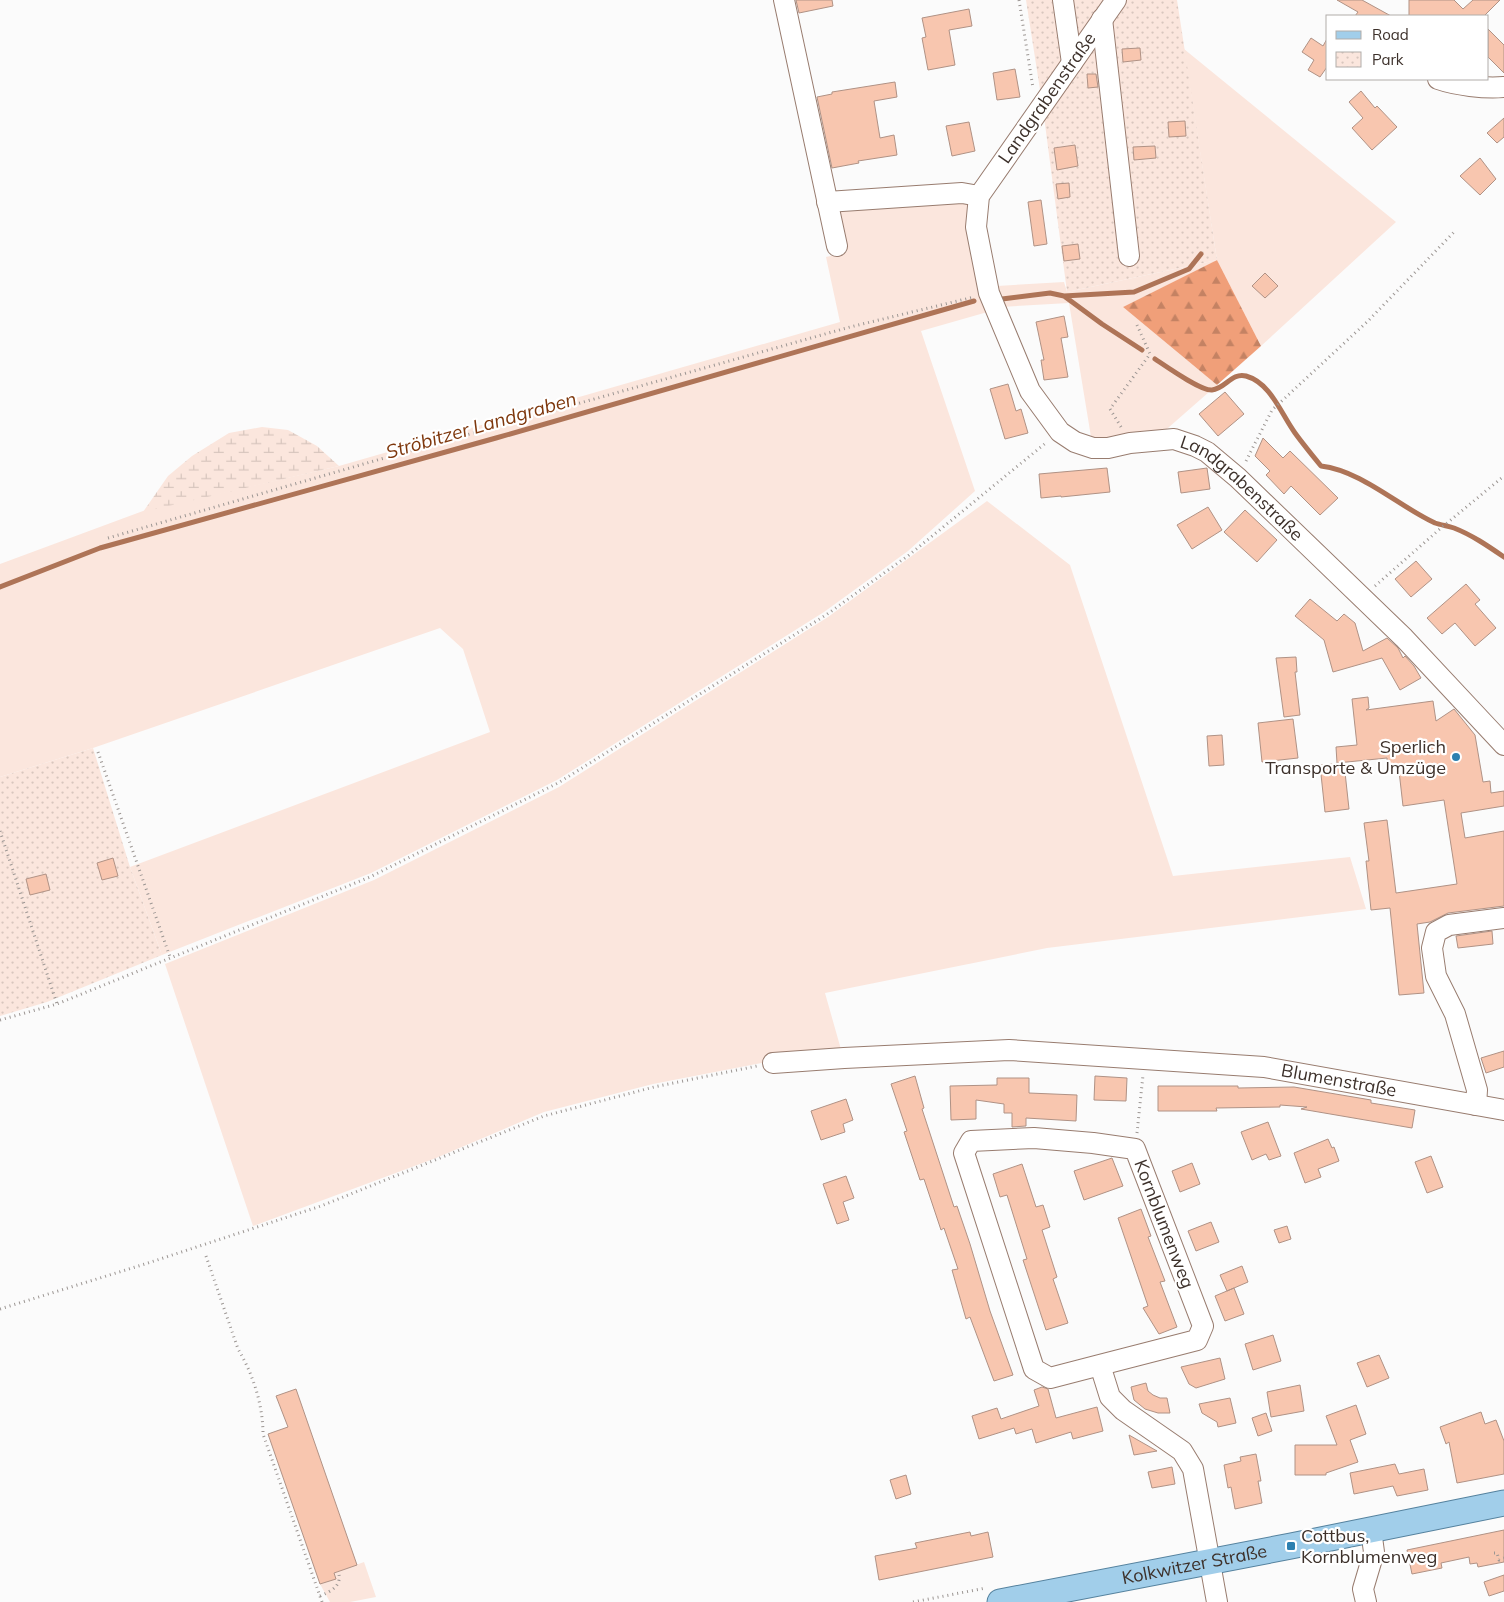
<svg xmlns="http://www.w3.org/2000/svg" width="1504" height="1602" viewBox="0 0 1504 1602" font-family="Mulish,sans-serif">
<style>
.grass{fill:#fbe6dd}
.forest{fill:url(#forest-firs)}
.wetland{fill:url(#wetland-marsh)}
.park{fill:url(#park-dots)}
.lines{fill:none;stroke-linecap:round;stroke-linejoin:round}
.stream{stroke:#ae7457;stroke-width:5}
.building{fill:#f8c6af;stroke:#b09285}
.minor-casing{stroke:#987c6f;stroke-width:22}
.major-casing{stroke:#55829e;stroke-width:27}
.path{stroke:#9c9693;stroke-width:3;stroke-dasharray:1 4;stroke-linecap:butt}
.minor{stroke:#fff;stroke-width:20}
.major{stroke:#a1ceea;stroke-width:25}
.poi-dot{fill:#2c80b0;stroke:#fff;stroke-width:2}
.labels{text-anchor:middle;stroke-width:4.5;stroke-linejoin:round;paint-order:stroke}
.street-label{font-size:18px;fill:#3d312b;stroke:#fff}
.poi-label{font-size:18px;fill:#3d312b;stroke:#fff;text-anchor:end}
.water-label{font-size:19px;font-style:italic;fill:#7e370c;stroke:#fff}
</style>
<defs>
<pattern id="forest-firs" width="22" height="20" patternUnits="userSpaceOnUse" patternTransform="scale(1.25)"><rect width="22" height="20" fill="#f09f79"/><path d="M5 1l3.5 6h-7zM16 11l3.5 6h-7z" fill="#c48263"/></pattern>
<pattern id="wetland-marsh" width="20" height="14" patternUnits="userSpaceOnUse" patternTransform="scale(1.25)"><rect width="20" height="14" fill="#fbe6dd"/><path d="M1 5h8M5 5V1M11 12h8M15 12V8" fill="none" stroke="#d8c6be"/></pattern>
<pattern id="park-dots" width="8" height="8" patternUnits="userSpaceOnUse" patternTransform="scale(1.25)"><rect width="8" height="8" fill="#fbe6dd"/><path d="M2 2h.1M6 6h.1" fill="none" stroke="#d8c6be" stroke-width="1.8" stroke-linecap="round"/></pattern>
</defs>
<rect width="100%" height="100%" fill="#fbfbfb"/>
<path class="grass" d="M 1184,49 L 1396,222 L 1261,346 L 1217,260 L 1123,307 L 1217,385 L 1160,435 L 1092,443 L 1069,303 L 1001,307 L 997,286 L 1064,282 L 1067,292 L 1217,260 Z
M 967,201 L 967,227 L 991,311 L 921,331 L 975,491 L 908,551 L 824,612 L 557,780 L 371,873 L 162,955 L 130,867 L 490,732 L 463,649 L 440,628 L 93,748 L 0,777 L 0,564 L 143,511 L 339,466 L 840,322 L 826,257 L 847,252 L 839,212 Z
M 987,501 L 1070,565 L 1173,876 L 1350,857 L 1366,909 L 1047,948 L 825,993 L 842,1053 L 767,1062 L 653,1084 L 544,1112 L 436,1158 L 253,1226 L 165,964 L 374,880 L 559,787 L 828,617 Z
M 364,1562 L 376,1597 L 350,1602 L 330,1602 L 320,1584 L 335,1579 L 334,1573 Z"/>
<path class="forest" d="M 1217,260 L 1261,346 L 1217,385 L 1123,307 Z"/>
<path class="wetland" d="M 262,427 L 288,430 L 317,446 L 339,466 L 143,512 L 168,476 L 192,456 L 229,433 Z"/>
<path class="park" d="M 1026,0 L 1113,0 L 1048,102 L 1126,0 L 1177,0 L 1217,260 L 1067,292 L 1043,109 Z
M 93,748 L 130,867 L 162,955 L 47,1002 L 0,1016 L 0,777 Z"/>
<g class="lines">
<path class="stream" d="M 1064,296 L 1134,292 L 1189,269 L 1201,254
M 1002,299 L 1050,293 L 1064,296 L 1102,324 L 1142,350
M 1155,359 C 1167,367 1201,391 1212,390 C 1225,389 1232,372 1246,376 C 1271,383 1281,414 1295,433 C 1303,444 1312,455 1321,466 C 1362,471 1398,506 1435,523 C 1441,525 1448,526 1454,528 C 1472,535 1488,546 1504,557
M 0,587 L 100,548 L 496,438 L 974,301"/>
</g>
<path class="building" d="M 796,0 L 832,0 L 833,6 L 799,13 Z
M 1337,0 L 1362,0 L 1391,16 L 1355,16 L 1358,12 Z
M 1409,0 L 1454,0 L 1463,9 L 1473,0 L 1500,0 L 1484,16 L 1409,16 Z
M 969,9 L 972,26 L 949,30 L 955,65 L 928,70 L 922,38 L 926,37 L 922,18 Z
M 1488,29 L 1504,45 L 1504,73 L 1488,57 Z
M 1328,37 L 1328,68 L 1327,67 L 1320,77 L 1308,70 L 1314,60 L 1302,52 L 1311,38 L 1323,46 Z
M 1140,48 L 1141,60 L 1123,62 L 1122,49 Z
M 1015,69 L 1020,97 L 997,100 L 993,73 Z
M 1087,74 L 1096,74 L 1098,87 L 1088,88 Z
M 895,82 L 897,97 L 874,101 L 880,138 L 894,135 L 897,155 L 858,161 L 859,163 L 832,168 L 817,97 L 832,94 L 832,92 Z
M 1361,91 L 1375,108 L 1377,106 L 1397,127 L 1372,150 L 1352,128 L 1363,118 L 1349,102 Z
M 1504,118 L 1504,137 L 1497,143 L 1487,133 Z
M 1185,121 L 1186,136 L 1169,137 L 1168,122 Z
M 969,122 L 975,151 L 952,156 L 946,126 Z
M 1075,145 L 1078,166 L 1057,170 L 1054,148 Z
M 1155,146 L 1156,158 L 1134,160 L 1133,147 Z
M 1480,158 L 1496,179 L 1480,195 L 1460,176 Z
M 1069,183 L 1070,197 L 1058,199 L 1056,184 Z
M 1041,200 L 1047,244 L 1034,246 L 1028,202 Z
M 1078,244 L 1080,259 L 1064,261 L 1062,246 Z
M 1265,273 L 1278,286 L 1265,298 L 1252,286 Z
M 1064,316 L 1068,337 L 1061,338 L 1068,377 L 1044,380 L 1041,360 L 1044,360 L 1036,322 Z
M 1008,384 L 1016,411 L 1021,409 L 1028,433 L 1005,439 L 990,389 Z
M 1225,392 L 1244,414 L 1218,436 L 1199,414 Z
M 1263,438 L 1283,458 L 1290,451 L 1338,498 L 1320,515 L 1291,486 L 1284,494 L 1266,475 L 1270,471 L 1255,456 Z
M 1107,468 L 1110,492 L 1061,497 L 1061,496 L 1041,498 L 1039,474 Z
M 1207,468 L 1210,489 L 1181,493 L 1178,472 Z
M 1208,507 L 1222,530 L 1192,549 L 1177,525 Z
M 1245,510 L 1277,540 L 1257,562 L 1224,532 Z
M 1416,561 L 1432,579 L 1411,597 L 1395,579 Z
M 1466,584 L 1480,600 L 1475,604 L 1496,628 L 1475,646 L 1455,623 L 1442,634 L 1427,618 Z
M 1310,599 L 1337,621 L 1344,614 L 1355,623 L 1363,651 L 1387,638 L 1398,648 L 1403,658 L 1405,656 L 1414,666 L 1421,678 L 1400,690 L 1382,658 L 1333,672 L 1324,640 L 1295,616 Z
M 1296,657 L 1297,672 L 1295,672 L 1300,715 L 1284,717 L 1276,658 Z
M 1368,697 L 1369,708 L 1366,710 L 1433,701 L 1436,721 L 1454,709 L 1475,735 L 1483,782 L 1490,781 L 1491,793 L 1504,791 L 1504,806 L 1461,813 L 1465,838 L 1504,831 L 1504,906 L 1448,913 L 1430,922 L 1417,924 L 1424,993 L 1399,995 L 1390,908 L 1371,910 L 1366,861 L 1369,861 L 1364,823 L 1387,820 L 1396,893 L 1457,884 L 1444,800 L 1403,806 L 1399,771 L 1388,772 L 1387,758 L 1337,763 L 1336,747 L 1357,745 L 1352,699 Z
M 1293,719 L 1298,758 L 1262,762 L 1258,723 Z
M 1222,735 L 1224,765 L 1209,766 L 1207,736 Z
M 1344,763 L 1349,809 L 1325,812 L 1320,765 Z
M 113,858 L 118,876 L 102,880 L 97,863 Z
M 46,874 L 50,890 L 30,895 L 26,879 Z
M 1492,931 L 1493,944 L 1458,948 L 1456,936 Z
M 1504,1051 L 1504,1067 L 1486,1073 L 1481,1058 Z
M 915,1076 L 924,1108 L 922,1109 L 954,1207 L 957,1206 L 970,1244 L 990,1311 L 1013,1375 L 994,1381 L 970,1317 L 966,1319 L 952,1270 L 958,1269 L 944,1228 L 941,1230 L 924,1179 L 920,1180 L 904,1132 L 907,1131 L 891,1084 Z
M 1095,1076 L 1127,1078 L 1126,1101 L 1094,1100 Z
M 997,1078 L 1029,1078 L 1029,1093 L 1077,1095 L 1076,1121 L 1026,1118 L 1026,1126 L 1012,1127 L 1012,1113 L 1004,1113 L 1004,1104 L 976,1100 L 976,1119 L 951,1120 L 950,1086 L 997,1085 Z
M 1158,1086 L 1238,1086 L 1238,1088 L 1294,1087 L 1371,1100 L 1371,1103 L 1415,1110 L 1412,1128 L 1301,1109 L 1307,1107 L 1280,1105 L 1280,1107 L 1216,1108 L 1217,1111 L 1158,1111 Z
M 846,1099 L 853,1120 L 843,1124 L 845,1132 L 821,1140 L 811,1111 Z
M 1268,1122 L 1281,1156 L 1269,1160 L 1266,1154 L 1252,1160 L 1241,1132 Z
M 1328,1139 L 1332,1148 L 1334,1147 L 1339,1161 L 1318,1169 L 1321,1177 L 1305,1183 L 1294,1153 Z
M 1431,1156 L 1443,1187 L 1427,1193 L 1415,1162 Z
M 1112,1158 L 1123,1186 L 1084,1200 L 1074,1171 Z
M 1192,1163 L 1200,1184 L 1180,1192 L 1172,1171 Z
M 1022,1164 L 1036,1207 L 1043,1205 L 1050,1227 L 1042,1230 L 1057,1277 L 1053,1279 L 1068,1323 L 1046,1330 L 1023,1260 L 1027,1259 L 1007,1195 L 1000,1197 L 993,1174 Z
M 846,1176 L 854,1198 L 843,1202 L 849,1220 L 837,1224 L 823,1184 Z
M 1141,1209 L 1151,1236 L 1148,1237 L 1165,1281 L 1160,1282 L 1177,1327 L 1159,1334 L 1143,1308 L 1148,1306 L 1118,1218 Z
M 1211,1222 L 1219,1242 L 1196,1251 L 1188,1231 Z
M 1287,1226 L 1291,1239 L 1279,1243 L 1274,1230 Z
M 1242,1266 L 1248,1282 L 1227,1291 L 1220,1275 Z
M 1234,1288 L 1244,1314 L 1225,1321 L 1215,1296 Z
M 1273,1335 L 1281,1361 L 1253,1370 L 1245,1344 Z
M 1379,1355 L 1389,1378 L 1367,1387 L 1357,1363 Z
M 1220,1358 L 1225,1379 L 1196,1388 L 1189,1384 L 1181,1367 Z
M 1146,1383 L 1148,1391 L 1153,1395 L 1160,1398 L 1167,1398 L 1170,1413 L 1158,1413 L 1145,1409 L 1134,1400 L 1131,1387 Z
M 1300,1385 L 1304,1411 L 1271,1417 L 1267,1392 Z
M 1042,1387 L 1048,1389 L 1056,1418 L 1097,1407 L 1103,1431 L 1073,1439 L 1071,1432 L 1036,1443 L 1032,1429 L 1016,1434 L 1014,1428 L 979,1439 L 972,1416 L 997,1408 L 1001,1419 L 1039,1406 L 1034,1390 Z
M 296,1389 L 357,1565 L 334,1573 L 336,1579 L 320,1584 L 268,1434 L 288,1427 L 276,1396 Z
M 1230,1398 L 1236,1423 L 1218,1427 L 1217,1422 L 1202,1413 L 1199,1404 Z
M 1356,1405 L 1366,1434 L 1350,1440 L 1358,1462 L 1326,1473 L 1326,1475 L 1295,1475 L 1295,1445 L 1337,1445 L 1326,1416 Z
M 1481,1412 L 1485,1424 L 1496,1420 L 1504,1441 L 1504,1474 L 1457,1483 L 1449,1442 L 1446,1444 L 1440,1427 Z
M 1266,1413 L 1272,1431 L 1258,1436 L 1252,1418 Z
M 1129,1435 L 1157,1451 L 1134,1455 Z
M 1256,1454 L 1261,1481 L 1258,1481 L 1262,1503 L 1235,1509 L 1231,1487 L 1228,1488 L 1224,1465 L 1241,1461 L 1240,1457 Z
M 1395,1464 L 1399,1474 L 1424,1469 L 1428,1490 L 1397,1496 L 1393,1486 L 1354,1494 L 1350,1473 Z
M 1172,1467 L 1175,1484 L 1152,1488 L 1148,1472 Z
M 906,1475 L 911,1494 L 896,1499 L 890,1480 Z
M 1504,1530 L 1504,1562 L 1478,1567 L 1477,1563 L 1470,1564 L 1469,1557 L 1441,1563 L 1442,1568 L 1412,1574 L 1407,1550 Z
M 970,1532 L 971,1536 L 988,1532 L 993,1557 L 879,1580 L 875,1556 L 917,1548 L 915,1543 Z
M 1504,1575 L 1504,1591 L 1489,1596 L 1484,1582 Z"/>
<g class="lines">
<g class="minor-casing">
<g id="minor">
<path d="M 784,0 L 837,246"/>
<path d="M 1063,0 L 1072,63"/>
<path id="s1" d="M 1116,0 L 979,196 L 976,227 L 989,293 L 1030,391 L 1060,432 L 1075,442 L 1093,448 L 1108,448 L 1130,443 L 1174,439 L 1195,446 L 1207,452 L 1238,478 L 1404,638 L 1504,745"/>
<path d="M 1102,19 L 1129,256"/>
<path d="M 1438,79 C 1455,85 1485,89 1504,87"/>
<path d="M 827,202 L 962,193 L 979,196"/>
<path id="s2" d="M 773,1063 L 844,1058 L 1009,1050 L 1264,1067 L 1504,1110"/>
<path d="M 1476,1105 L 1477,1090 L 1455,1014 L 1436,976 L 1432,948 L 1436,932 L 1449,925 L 1504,918"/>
<path d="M 1100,1365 L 1197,1340 L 1203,1326 L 1135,1149 L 1093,1143 L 1034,1138 L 971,1141 L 964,1153 L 1034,1369 L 1050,1378 L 1100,1365 L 1110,1397 L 1123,1410 L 1182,1451 L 1193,1469 L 1217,1602"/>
<path d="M 1366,1602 L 1363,1589 L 1374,1552 L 1371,1530"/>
</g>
</g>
<g class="major-casing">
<g id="major">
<path id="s3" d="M 1000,1602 L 1291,1546 L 1504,1503"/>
</g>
</g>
<path class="path" d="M 1019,0 L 1033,88
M 1121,427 L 1110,409 L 1150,354 L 1137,325
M 1246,461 L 1272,410 L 1368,321 L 1455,231
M 108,538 L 374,461 L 850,327 L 974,297
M 1375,586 L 1441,528 L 1504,476
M 98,752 L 170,957
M 0,831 L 57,1004
M 0,1020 L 57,1004 L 370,877 L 558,783 L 826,615 L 909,555 L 1047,442
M 1137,1133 L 1143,1075
M 206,1256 L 238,1349 C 253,1374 263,1405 263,1434 L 322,1602
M 0,1309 L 145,1264 L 321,1206 L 544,1116 L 654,1087 L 757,1066
M 1494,1553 L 1497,1553 L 1499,1560 L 1504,1558
M 320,1596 C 332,1591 343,1585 338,1571
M 913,1602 L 986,1588"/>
<use href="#minor" class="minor"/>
<use href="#major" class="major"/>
</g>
<g class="poi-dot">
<circle cx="1456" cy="757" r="5"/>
<rect x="1286" y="1541" width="10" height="10" rx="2.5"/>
</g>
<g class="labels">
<g class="street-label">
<text transform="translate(1047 98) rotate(-55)" y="6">Landgrabenstraße</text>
<text dy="6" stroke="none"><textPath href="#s1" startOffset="698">Landgrabenstraße</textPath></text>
<text dy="6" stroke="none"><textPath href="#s2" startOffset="568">Blumenstraße</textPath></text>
<text transform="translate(1164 1224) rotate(69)" y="6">Kornblumenweg</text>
<text dy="6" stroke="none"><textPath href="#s3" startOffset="198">Kolkwitzer Straße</textPath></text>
</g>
<g class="poi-label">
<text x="1446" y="753">Sperlich<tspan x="1446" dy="21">Transporte &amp; Umzüge</tspan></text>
<text x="1301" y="1542" text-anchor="start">Cottbus,<tspan x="1301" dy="21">Kornblumenweg</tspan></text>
</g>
<g class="water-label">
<text transform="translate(481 425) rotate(-16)" y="7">Ströbitzer Landgraben</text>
</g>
</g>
<rect x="1326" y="15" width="162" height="65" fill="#ffffff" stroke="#b1adaa"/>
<rect x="1336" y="31" width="25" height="8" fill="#a1ceea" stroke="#b1adaa"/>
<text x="1372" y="40" font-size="15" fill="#3d312b">Road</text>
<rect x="1336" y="52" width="25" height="15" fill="url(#park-dots)" stroke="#b1adaa"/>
<text x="1372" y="65" font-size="15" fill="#3d312b">Park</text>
</svg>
